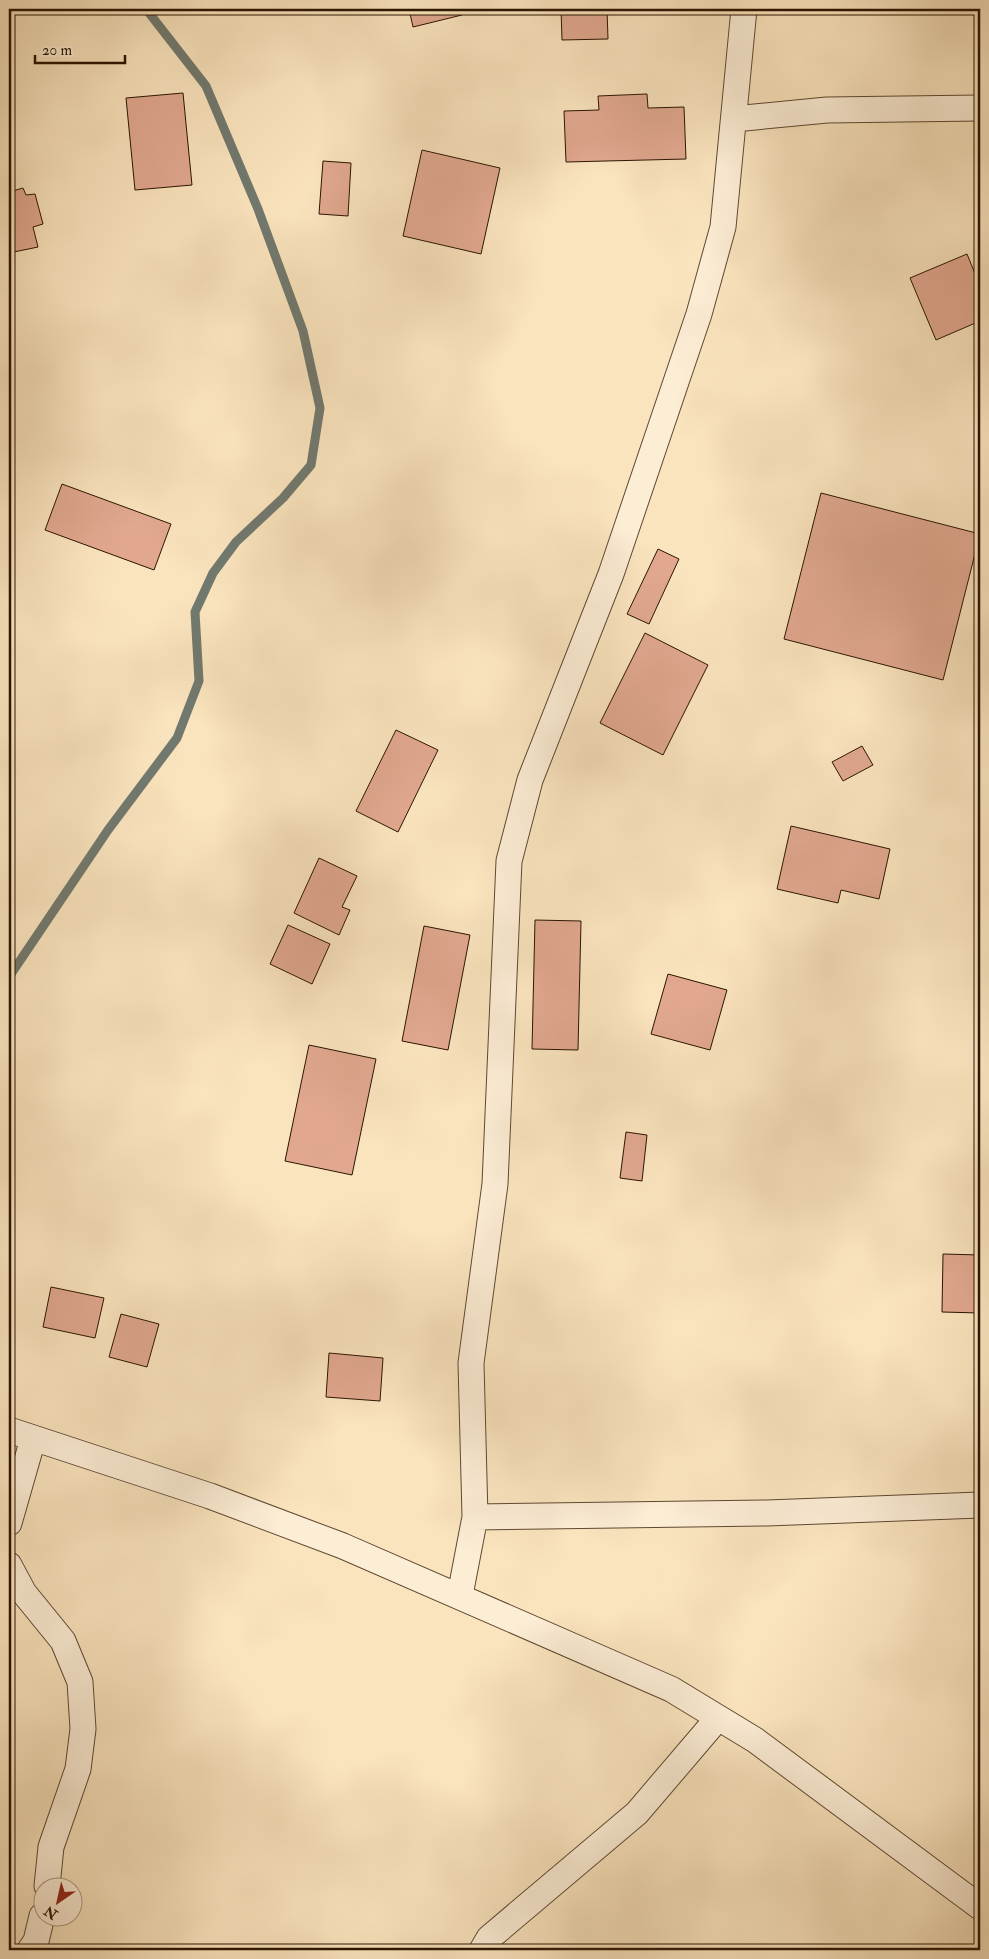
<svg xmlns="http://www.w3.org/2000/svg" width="989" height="1959" viewBox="0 0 989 1959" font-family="'IM FELL Double Pica',serif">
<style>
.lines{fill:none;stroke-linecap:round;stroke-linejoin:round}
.stream{stroke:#71796f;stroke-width:9}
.building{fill:#e1a88f;stroke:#2a1400}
.minor-casing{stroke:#5e4830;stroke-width:27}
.minor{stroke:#fcedd5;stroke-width:25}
</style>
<rect width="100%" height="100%" fill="#fae4be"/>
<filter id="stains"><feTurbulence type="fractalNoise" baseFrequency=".004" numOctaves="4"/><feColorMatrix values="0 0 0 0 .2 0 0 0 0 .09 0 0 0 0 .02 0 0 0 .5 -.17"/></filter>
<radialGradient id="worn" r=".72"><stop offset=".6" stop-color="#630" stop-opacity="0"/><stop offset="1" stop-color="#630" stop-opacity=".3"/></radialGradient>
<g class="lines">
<path class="stream" d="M 9,977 L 108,830 L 177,738 L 199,681 L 195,612 L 213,573 L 236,542 L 283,498 L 311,465 L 320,408 L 303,331 L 258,209 L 206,86 L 146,9"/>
</g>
<path class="building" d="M 409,9 L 460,9 L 462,15 L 413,27 Z
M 561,9 L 607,9 L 608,39 L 562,40 Z
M 183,93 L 192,185 L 135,190 L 126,98 Z
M 647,94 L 648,108 L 684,107 L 686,159 L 566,162 L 564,111 L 599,110 L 598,96 Z
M 422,150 L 500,168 L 481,254 L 403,236 Z
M 323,161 L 351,163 L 348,216 L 319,214 Z
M 23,188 L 26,195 L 35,194 L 43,224 L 33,227 L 38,247 L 9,253 L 9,192 Z
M 967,254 L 980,286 L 980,321 L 936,340 L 910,278 Z
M 62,484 L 171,524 L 154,570 L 45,530 Z
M 821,493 L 980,534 L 943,680 L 784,639 Z
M 658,549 L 679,559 L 649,624 L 627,614 Z
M 645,633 L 708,665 L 663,755 L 600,723 Z
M 396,730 L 438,750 L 398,832 L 356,811 Z
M 862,746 L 873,765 L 843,781 L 832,762 Z
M 791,826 L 890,849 L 879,899 L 841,890 L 838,903 L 777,889 Z
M 319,858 L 357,876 L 342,907 L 350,910 L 339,935 L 294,913 Z
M 535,920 L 581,921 L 578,1050 L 532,1049 Z
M 288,925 L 330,944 L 312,984 L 270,964 Z
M 424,926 L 470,935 L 448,1050 L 402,1041 Z
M 668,974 L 727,990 L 710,1050 L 651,1034 Z
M 309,1045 L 376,1059 L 352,1175 L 285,1161 Z
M 626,1132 L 647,1135 L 642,1181 L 620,1178 Z
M 943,1254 L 980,1255 L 980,1313 L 942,1312 Z
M 51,1287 L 104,1298 L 95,1338 L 43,1327 Z
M 121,1314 L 159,1324 L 147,1367 L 109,1357 Z
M 329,1353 L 383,1358 L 380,1401 L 326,1397 Z"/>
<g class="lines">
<g class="minor-casing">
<path id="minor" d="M 734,119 L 827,110 L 980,108
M 9,1430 L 210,1496 L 343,1546 L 671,1689 L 755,1740 L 980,1907
M 475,1517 L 767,1513 L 980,1505
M 9,1523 L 33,1439
M 9,1565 L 24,1593 L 63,1641 L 80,1682 L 83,1729 L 78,1769 L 51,1847 L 47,1886
M 460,1595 L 475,1517 L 471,1363 L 495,1184 L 509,861 L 530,780 L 611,574 L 699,314 L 723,227 L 744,9
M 30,1950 L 36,1941 L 42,1916
M 482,1950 L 489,1938 L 637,1813 L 718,1718"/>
</g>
<use href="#minor" class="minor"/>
</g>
<rect width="989" height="1959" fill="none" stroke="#fae4be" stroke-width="30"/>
<rect x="10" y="10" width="969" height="1939" fill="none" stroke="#2a1400" stroke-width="2.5"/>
<rect x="15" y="15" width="959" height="1929" fill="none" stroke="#2a1400"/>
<g transform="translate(58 1902) rotate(214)"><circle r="24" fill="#fcedd5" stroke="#a89680"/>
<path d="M0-4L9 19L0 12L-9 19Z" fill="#8f2418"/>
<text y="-8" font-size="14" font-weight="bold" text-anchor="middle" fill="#2a1400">N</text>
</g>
<path d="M35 55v8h90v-8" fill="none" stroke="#2a1400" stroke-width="2.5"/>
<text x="42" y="55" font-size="15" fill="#2a1400" stroke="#fcedd5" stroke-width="4" paint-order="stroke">20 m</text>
<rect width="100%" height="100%" filter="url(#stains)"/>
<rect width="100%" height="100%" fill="url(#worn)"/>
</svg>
